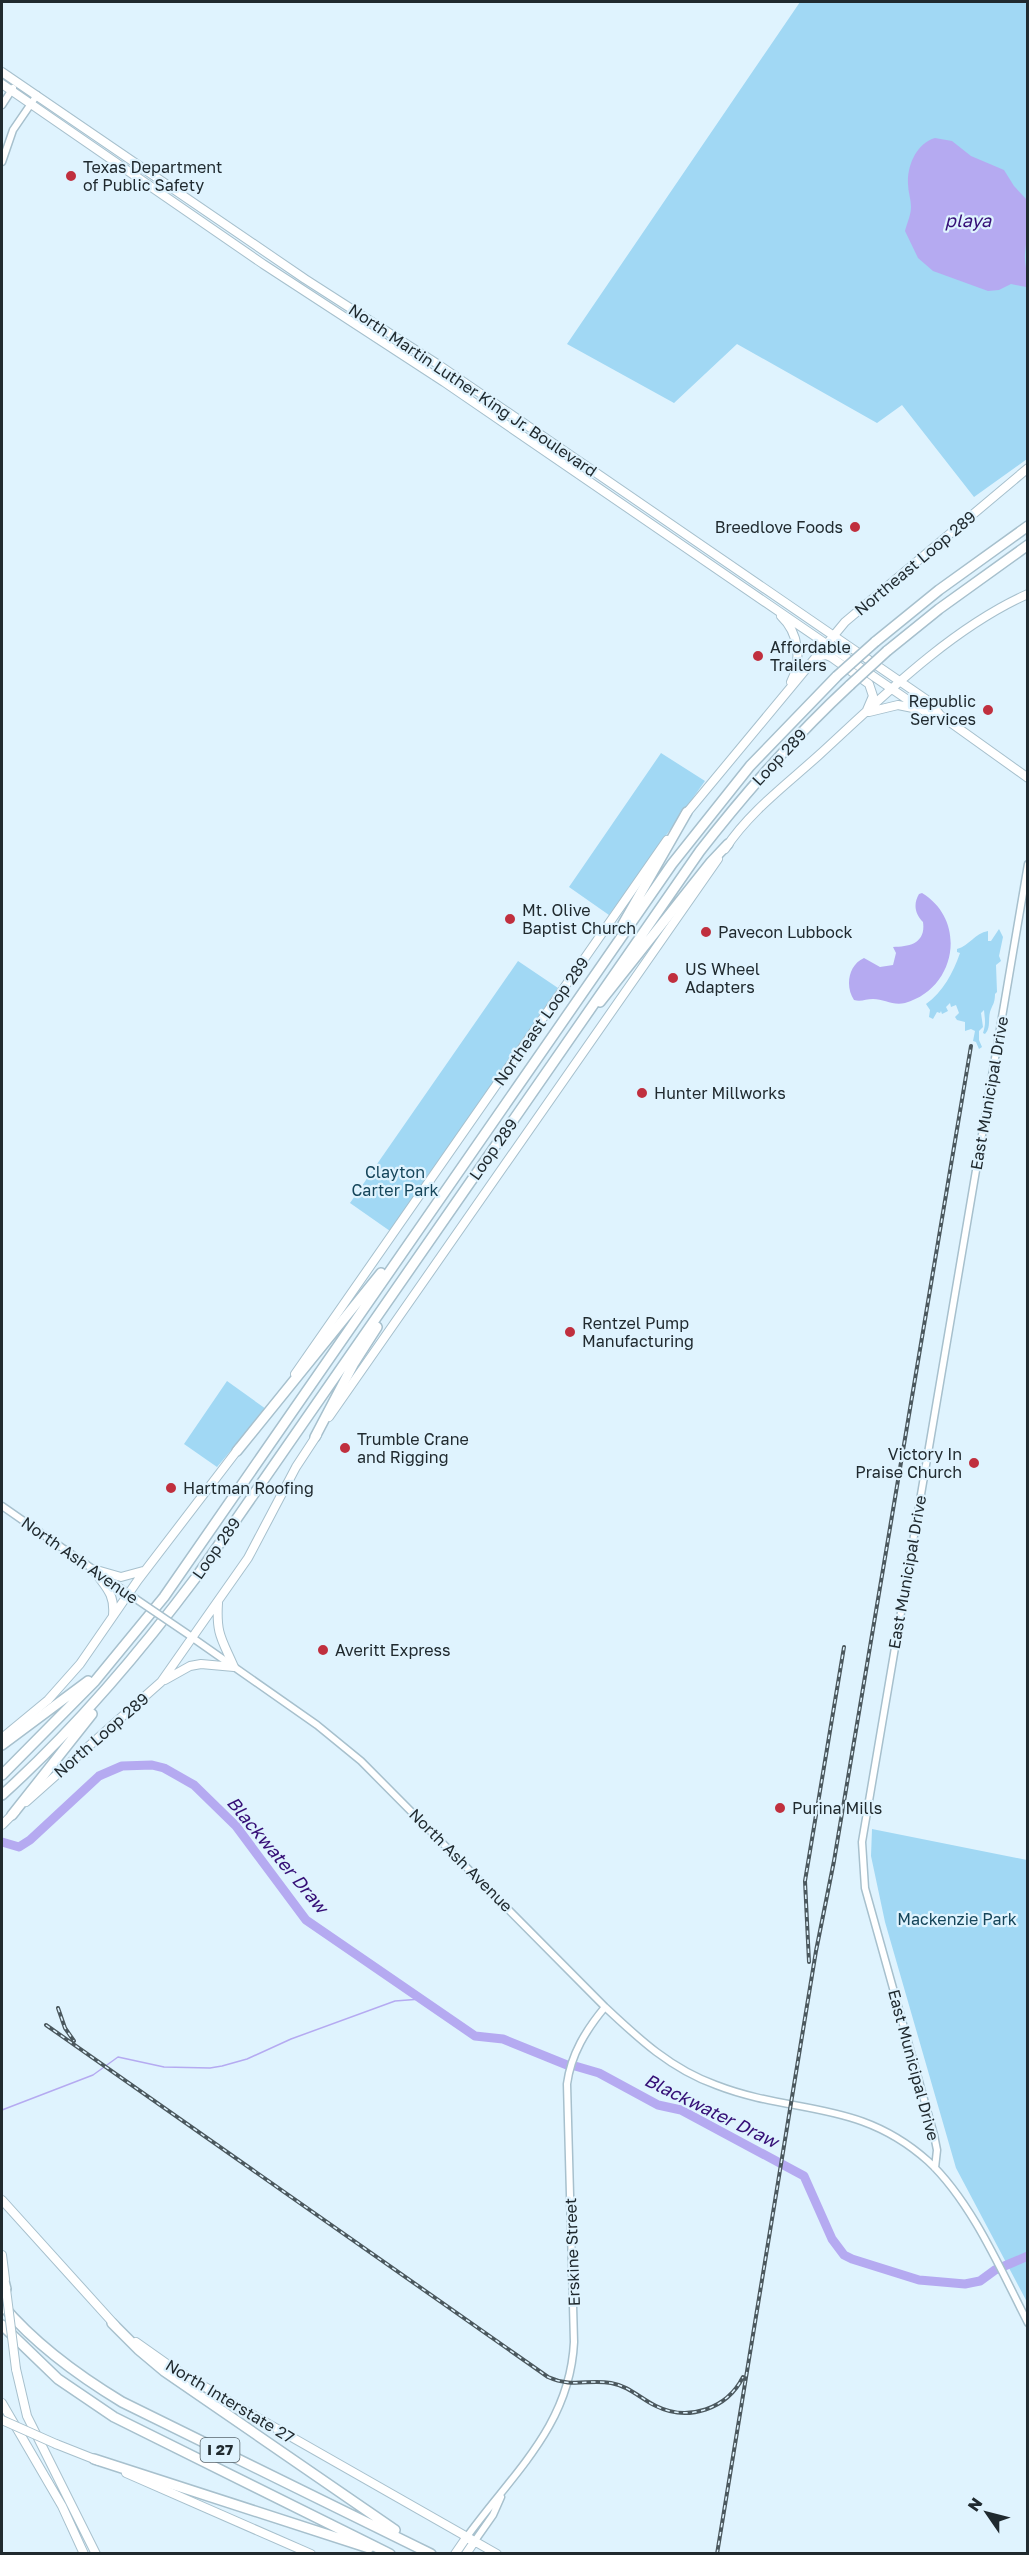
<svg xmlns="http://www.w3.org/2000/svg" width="1029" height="2555" viewBox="0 0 1029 2555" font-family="'Golos Text',sans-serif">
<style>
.green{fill:#a1d8f4}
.water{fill:#b5aaf1}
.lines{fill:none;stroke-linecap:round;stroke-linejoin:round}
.stream{stroke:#b5aaf1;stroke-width:1.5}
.river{stroke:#b5aaf1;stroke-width:9}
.minor-casing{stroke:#a7c0cd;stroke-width:9}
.major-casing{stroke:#a7c0cd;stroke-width:10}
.highway-casing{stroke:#a7c0cd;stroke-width:12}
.minor{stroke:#fff;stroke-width:6}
.major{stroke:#fff;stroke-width:8}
.highway{stroke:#fff;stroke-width:9}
.rail-casing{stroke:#4b585e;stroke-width:4}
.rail{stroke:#dff3fe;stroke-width:1.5;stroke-dasharray:4.5;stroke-linecap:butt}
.minor-bridge-casing{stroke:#a7c0cd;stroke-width:9;stroke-linecap:butt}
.major-bridge-casing{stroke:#a7c0cd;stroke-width:10;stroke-linecap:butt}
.highway-bridge-casing{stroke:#a7c0cd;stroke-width:12;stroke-linecap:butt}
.minor-bridge{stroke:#fff;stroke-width:6}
.major-bridge{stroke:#fff;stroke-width:8}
.highway-bridge{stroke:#fff;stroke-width:9}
.poi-dot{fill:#c02f3e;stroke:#dff3fe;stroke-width:2}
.labels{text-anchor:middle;stroke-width:4.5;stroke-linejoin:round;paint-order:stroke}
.shield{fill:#dff3fe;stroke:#59666d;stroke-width:1.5}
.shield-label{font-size:15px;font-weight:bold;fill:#202a2f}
.poi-label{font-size:16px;fill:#202a2f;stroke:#dff3fe;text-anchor:start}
.street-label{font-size:16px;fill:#202a2f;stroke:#dff3fe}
.park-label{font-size:16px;fill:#15455a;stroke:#dff3fe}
.water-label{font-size:18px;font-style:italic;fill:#350e76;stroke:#dff3fe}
</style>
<rect width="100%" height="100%" fill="#dff3fe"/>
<path class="green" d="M 800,2 L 1027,2 L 1027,459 L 974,497 L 902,405 L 877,423 L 737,344 L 674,403 L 567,344 Z
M 661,753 L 705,781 L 609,915 L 569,887 Z
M 999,929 L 1003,937 L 999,956 L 1001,961 L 996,965 L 997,992 L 995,994 C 995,1004 992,1005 990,1012 C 988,1019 991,1028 985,1034 L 983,1033 C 986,1023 985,1021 984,1010 L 981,1013 L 983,1027 L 979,1031 L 979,1040 L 982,1047 L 979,1049 L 976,1042 L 973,1041 L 975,1031 L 971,1029 L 965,1031 L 965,1022 L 957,1020 L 955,1017 L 959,1013 L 956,1005 L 951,1007 L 950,1003 L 946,1007 L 948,1011 L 942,1014 L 941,1011 L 940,1013 L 937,1012 L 933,1019 L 929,1017 L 930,1010 L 926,1004 C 943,992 953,973 960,953 L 957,952 L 957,949 C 969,946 975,933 988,931 L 988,941 L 991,941 Z
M 518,961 L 558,988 L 390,1231 L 350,1203 Z
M 227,1381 L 266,1409 L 217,1467 L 184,1444 Z
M 872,1829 L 1027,1860 L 1027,2302 L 956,2168 L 885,1922 L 871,1856 Z"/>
<path class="water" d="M 935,138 L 952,141 L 971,156 L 1004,170 L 1014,186 L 1027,200 C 1028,218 1027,236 1025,254 C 1024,264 1029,276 1026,287 L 1011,284 L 999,290 L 988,291 L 933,271 L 918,258 L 905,231 C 907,223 911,215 911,207 C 911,199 908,192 908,184 C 907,165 917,143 935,138 Z
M 922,893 C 968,921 956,989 905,1003 C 893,1006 884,999 873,999 C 866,999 861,1002 854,1000 C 845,987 848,965 864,958 L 880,967 L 893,965 L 896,953 L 893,947 C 910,947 926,943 923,922 C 915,914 913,904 919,894 Z"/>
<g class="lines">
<path class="stream" d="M 2,2110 L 93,2075 L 118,2057 L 164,2067 L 210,2068 L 222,2066 L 247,2059 L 291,2039 L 395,2001 L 421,1999"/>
<path class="river" d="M 2,1842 L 19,1847 L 30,1840 L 99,1776 L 122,1766 L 152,1765 L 164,1768 L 194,1785 L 236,1826 L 306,1920 L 475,2036 L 503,2039 L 567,2065
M 575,2066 L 599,2073 L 658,2105 L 681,2110 L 804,2176 L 832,2239 L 844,2255 L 852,2259 L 919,2280 L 965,2284 L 980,2281 L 995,2270 L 1028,2256"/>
<g class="minor-casing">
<path id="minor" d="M 2,105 L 13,88
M 2,162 L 13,130 L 37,95
M 2,1506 L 136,1599
M 190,1636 L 317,1725 L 361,1761 L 605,2007 C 639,2039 671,2069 716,2085 C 793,2115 859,2099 928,2161 C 971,2201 1001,2270 1028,2323
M 935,2168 L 937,2150 L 934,2135 L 865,1888 L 862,1842 L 1028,864
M 466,2538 C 512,2474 570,2426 574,2342 L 567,2084 C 571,2054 586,2030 605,2007
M 474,2542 L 493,2515 L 501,2497"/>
</g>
<g class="major-casing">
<path id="major" d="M 2,72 L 305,279 L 439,365 L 930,702 L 940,715 L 1028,778
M 2,84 L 263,264 L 444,382 L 924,711 L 940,715
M 781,616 C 799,633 802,660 791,682
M 816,657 L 826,655 L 831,657 L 869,684 L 873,696 L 867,710
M 869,712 L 898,705 L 918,709
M 685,815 L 845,622 L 1028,468
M 725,849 C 749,812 787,784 819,755 C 880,699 951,628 1028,594
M 295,1374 L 667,840
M 329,1417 L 718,859
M 93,1569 L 121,1577 L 143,1571
M 93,1569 C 105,1587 115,1593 113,1615
M 165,1680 L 190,1666 L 201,1664 L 234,1667 C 222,1639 216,1635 218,1603
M 2,1738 L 48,1700 L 80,1664 L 138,1580 L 239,1448
M 26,1802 L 161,1682 L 248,1558 L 296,1467 L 317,1435
M 2,1825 L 15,1812
M 2,2200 L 115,2325
M 2,2255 L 5,2279
M 136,2342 L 170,2366 L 237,2406 L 497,2554
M 16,2369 L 27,2416 L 96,2554
M 2,2403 L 62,2506 L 84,2554
M 56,2444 L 99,2461
M 126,2473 L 311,2554
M 455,2554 L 466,2538
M 466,2554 L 474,2542"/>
</g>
<g class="highway-casing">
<path id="highway" d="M 875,642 L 939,590 L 1028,526
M 887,651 L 939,609 L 1028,545
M 623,924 L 687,812
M 600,1002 L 711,862 L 728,844
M 315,1437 L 354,1363 L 377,1327
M 237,1451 L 381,1273
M 2,1745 L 88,1681
M 2,1775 L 95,1681 L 164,1597 L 672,864 L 750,766 L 837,676
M 2,1795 C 75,1729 138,1655 197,1576 L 700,851 C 746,792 795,736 850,685
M 12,1815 L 92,1714
M 2,2273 L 6,2289
M 2,2305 C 36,2345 77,2375 122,2402 L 431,2554
M 112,2323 L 139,2350 L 164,2371 L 395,2530
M 2,2325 L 58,2379 L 114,2417 L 390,2554
M 94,2459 L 369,2548"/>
</g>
<use href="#minor" class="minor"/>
<use href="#major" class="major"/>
<use href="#highway" class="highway"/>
<g class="rail-casing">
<path id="rail" d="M 809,1962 L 805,1881 L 844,1647
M 58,2008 L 65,2028 L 74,2041
M 46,2025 L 548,2377 C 572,2388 588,2379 611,2383 C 629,2386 641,2399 656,2406 C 688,2422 727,2409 743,2377
M 717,2554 L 816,1951 L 834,1861 L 971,1046"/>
</g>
<use href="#rail" class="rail"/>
<g class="minor-bridge-casing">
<path id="minor-bridge" d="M 136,1599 L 189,1635"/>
</g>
<g class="major-bridge-casing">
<path id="major-bridge" d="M 6,2289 L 16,2369
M 2,2420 L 56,2444"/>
</g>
<g class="highway-bridge-casing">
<path id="highway-bridge" d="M 837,676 L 875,642
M 850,685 L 887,651"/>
</g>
<use href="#minor-bridge" class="minor-bridge"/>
<use href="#major-bridge" class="major-bridge"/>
<use href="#highway-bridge" class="highway-bridge"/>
</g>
<g class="poi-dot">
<circle cx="71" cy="176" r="6"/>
<circle cx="855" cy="527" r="6"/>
<circle cx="758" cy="656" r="6"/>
<circle cx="988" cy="710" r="6"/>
<circle cx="510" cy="919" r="6"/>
<circle cx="706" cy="932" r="6"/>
<circle cx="673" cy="978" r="6"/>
<circle cx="642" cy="1093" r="6"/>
<circle cx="570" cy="1332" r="6"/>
<circle cx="345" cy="1448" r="6"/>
<circle cx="974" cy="1463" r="6"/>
<circle cx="171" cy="1488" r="6"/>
<circle cx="323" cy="1650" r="6"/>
<circle cx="780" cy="1808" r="6"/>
</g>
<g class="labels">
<rect class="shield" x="200.5" y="2438" width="39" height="24" rx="4.5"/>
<g class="shield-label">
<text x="220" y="2455">I 27</text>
</g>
<g class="poi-label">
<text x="83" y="173">Texas Department<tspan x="83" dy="18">of Public Safety</tspan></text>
<text x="843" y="533" text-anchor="end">Breedlove Foods</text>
<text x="770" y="653">Affordable<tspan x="770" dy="18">Trailers</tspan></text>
<text x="976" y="707" text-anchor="end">Republic<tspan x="976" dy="18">Services</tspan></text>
<text x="522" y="916">Mt. Olive<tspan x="522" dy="18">Baptist Church</tspan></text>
<text x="718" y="938">Pavecon Lubbock</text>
<text x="685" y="975">US Wheel<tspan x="685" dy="18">Adapters</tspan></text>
<text x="654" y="1099">Hunter Millworks</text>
<text x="582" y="1329">Rentzel Pump<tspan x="582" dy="18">Manufacturing</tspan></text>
<text x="357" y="1445">Trumble Crane<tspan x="357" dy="18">and Rigging</tspan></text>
<text x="962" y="1460" text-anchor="end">Victory In<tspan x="962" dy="18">Praise Church</tspan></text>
<text x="183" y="1494">Hartman Roofing</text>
<text x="335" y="1656">Averitt Express</text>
<text x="792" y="1814">Purina Mills</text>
</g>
<g class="street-label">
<text transform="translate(473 390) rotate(34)" y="6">North Martin Luther King Jr. Boulevard</text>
<text transform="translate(915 563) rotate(-40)" y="6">Northeast Loop 289</text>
<text transform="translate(779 757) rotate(-47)" y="6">Loop 289</text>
<text transform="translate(541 1021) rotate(-55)" y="6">Northeast Loop 289</text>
<text transform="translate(989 1093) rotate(-80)" y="6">East Municipal Drive</text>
<text transform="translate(493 1149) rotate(-55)" y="6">Loop 289</text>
<text transform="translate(216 1548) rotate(-55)" y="6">Loop 289</text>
<text transform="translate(80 1560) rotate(35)" y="6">North Ash Avenue</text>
<text transform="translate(907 1572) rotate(-80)" y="6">East Municipal Drive</text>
<text transform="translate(101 1735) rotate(-41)" y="6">North Loop 289</text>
<text transform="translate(461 1860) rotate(45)" y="6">North Ash Avenue</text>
<text transform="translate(914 2065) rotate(75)" y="6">East Municipal Drive</text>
<text transform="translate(572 2252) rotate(-92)" y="6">Erskine Street</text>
<text transform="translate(230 2401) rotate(31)" y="6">North Interstate 27</text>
</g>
<g class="park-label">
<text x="395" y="1178">Clayton<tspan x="395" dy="18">Carter Park</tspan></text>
<text x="957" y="1925">Mackenzie Park</text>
</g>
<g class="water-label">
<text x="968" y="227">playa</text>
<text transform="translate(277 1855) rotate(50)" y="6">Blackwater Draw</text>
<text transform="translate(711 2111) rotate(26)" y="6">Blackwater Draw</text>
</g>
</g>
<rect width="1029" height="2555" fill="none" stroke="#202a2f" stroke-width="6"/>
<g transform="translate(987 2513) rotate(305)" stroke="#dff3fe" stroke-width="4.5" paint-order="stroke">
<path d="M0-4.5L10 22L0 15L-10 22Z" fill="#202a2f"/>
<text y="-9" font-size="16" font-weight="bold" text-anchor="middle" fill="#202a2f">N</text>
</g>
</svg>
